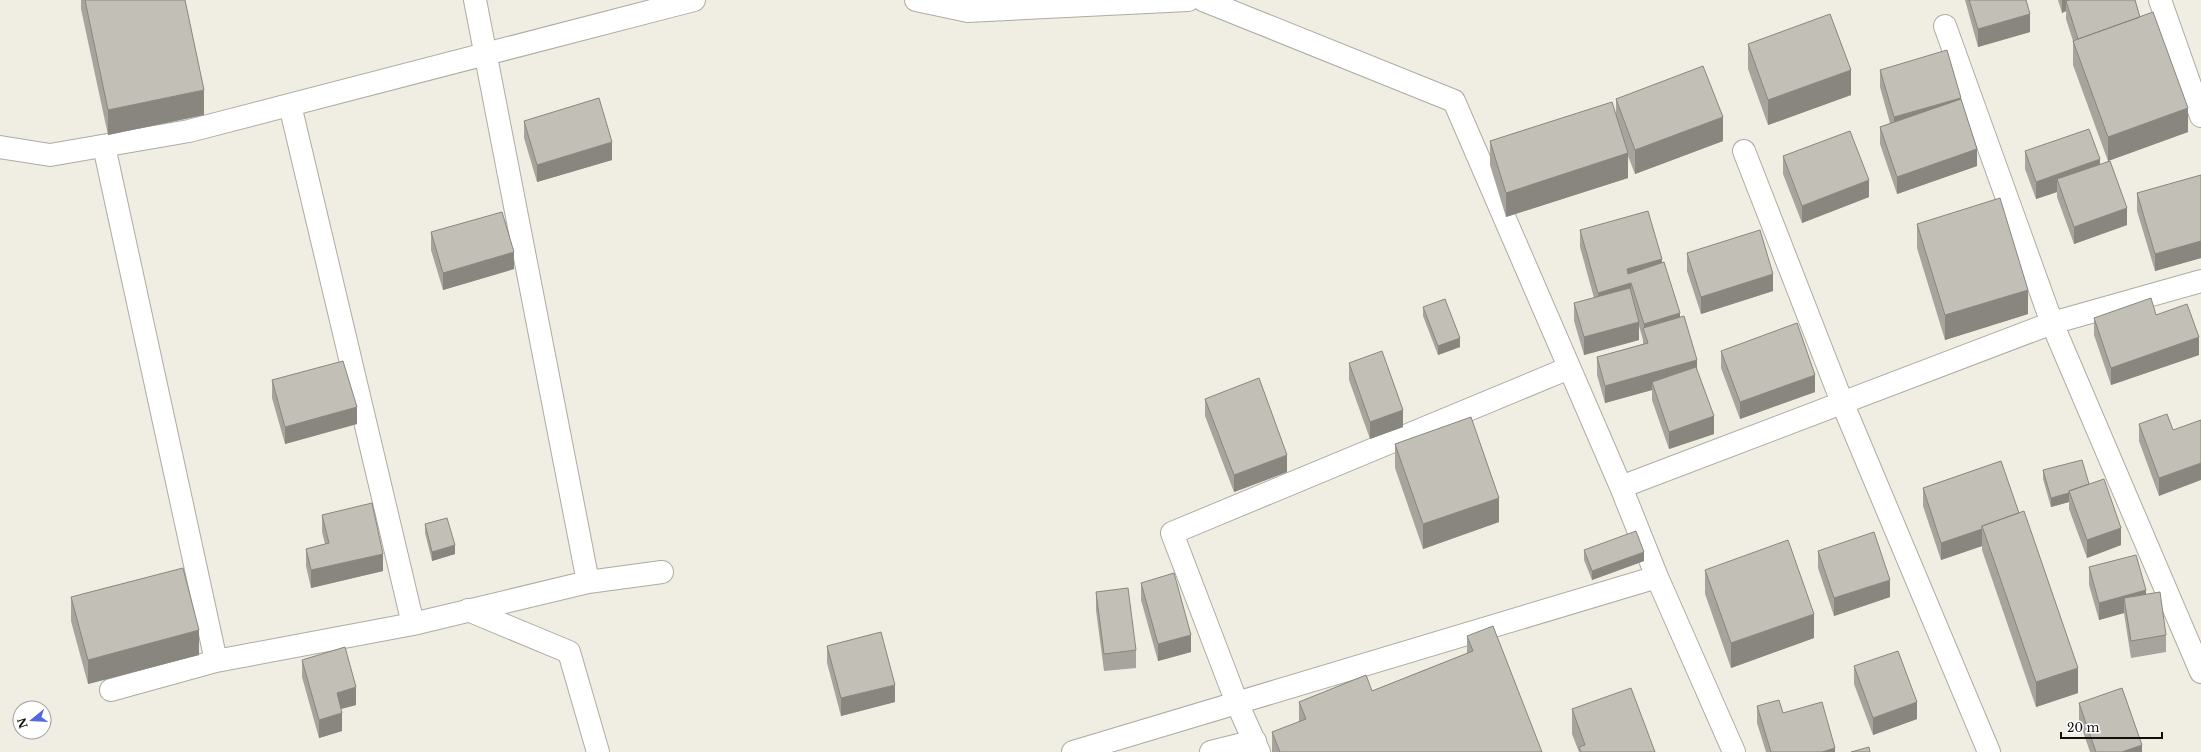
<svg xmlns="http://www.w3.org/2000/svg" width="2201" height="752" viewBox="0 0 2201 752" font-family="'Libre Baskerville',serif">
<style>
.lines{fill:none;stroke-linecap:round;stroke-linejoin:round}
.minor-casing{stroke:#aeaba2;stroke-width:24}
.minor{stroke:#fff;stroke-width:22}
.wall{fill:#a7a49d}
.shaded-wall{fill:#88867f}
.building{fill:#c2bfb6;stroke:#88867f}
</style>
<rect width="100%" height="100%" fill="#f0ede3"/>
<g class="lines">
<g class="minor-casing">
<path id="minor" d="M 475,0 L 588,582
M 916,0 L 968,11 L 1188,0
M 1203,0 L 1454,101 L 1621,487 L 1657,577 L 1734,752
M 2160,0 L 2201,116
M 1945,26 L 2052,323 L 2201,672
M 290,105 L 413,624
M 104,146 L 216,661
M 0,147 L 50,155 L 189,131 L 694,0
M 1744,151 L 1842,402 L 1989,752
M 1621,487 L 2052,323 L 2201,281
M 468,610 L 569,652 L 598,752
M 111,690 L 216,661 L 413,624 L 588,582 L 662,572
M 1073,752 L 1657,577
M 1211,752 L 1255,741
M 1259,752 L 1237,703 L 1172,533 L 1569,368"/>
</g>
<use href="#minor" class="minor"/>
</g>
<path class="wall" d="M 81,0 L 185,0 L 204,115 L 108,135 L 81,9 Z
M 1965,0 L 2026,0 L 2030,32 L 1978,47 Z
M 2058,0 L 2135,0 L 2140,17 L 2188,132 L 2108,161 L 2073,65 L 2073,41 L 2066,19 L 2066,11 L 2062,13 Z
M 1748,44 L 1851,95 L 1768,125 L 1748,69 Z
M 1880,70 L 1961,99 L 1977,166 L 1897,194 L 1880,144 L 1880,127 L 1890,123 L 1880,87 Z
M 1616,99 L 1723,141 L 1635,174 L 1628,156 L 1628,178 L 1506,217 L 1490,165 L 1490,141 L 1616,115 Z
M 524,121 L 612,160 L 537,182 L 524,138 Z
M 2025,151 L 2100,164 L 2127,225 L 2074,244 L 2057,197 L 2057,192 L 2036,199 L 2025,169 Z
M 1783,156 L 1869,197 L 1802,223 L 1783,174 Z
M 2201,175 L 2201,258 L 2155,271 L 2137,211 L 2137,193 Z
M 1917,224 L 2028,314 L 1945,340 L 1917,248 Z
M 1580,230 L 1662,263 L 1697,369 L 1714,434 L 1669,449 L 1652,400 L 1652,390 L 1605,403 L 1597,375 L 1597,357 L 1643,344 L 1643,340 L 1639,326 L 1639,340 L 1584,355 L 1574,321 L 1574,303 L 1594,298 L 1580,247 Z
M 431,232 L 514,269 L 443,290 L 431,250 Z
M 1687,253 L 1773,291 L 1701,314 L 1687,271 Z
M 1423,307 L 1460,347 L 1438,355 L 1423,316 Z
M 2156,315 L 2199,355 L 2111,385 L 2094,335 L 2094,318 Z
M 1721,351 L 1815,392 L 1740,419 L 1721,368 Z
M 1349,363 L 1403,427 L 1370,439 L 1349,380 Z
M 272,380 L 357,424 L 285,444 L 272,398 Z
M 1205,399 L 1287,472 L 1234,492 L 1205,416 Z
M 2139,424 L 2173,430 L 2159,496 L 2139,441 Z
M 1395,444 L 1499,522 L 1423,549 L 1395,468 Z
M 2001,461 L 2078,693 L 2036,707 L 1982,550 L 1982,546 L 1941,560 L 1923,506 L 1923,488 Z
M 2043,470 L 2089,484 L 2121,545 L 2087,558 L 2069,509 L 2069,502 L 2051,507 L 2043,479 Z
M 322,515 L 383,571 L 311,588 L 306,566 L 306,549 L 325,544 L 322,532 Z
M 425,524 L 455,554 L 432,561 L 425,533 Z
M 1584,550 L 1644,561 L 1592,580 L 1584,560 Z
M 1818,551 L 1890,597 L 1834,616 L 1818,568 Z
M 2089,567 L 2146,595 L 2166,635 L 2166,652 L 2131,658 L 2124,613 L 2099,620 L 2089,585 Z
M 1705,570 L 1814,638 L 1731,668 L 1705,594 Z
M 1141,583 L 1191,652 L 1158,661 L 1141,600 Z
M 1096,592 L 1136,650 L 1136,668 L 1104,671 L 1096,610 Z
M 71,597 L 199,655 L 88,684 L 71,621 Z
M 1467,636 L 1542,752 L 1272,752 L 1272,732 L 1299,722 L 1299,702 L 1372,691 L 1467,653 Z
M 827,646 L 895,702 L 841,716 L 827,663 Z
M 302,660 L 356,705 L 341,709 L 342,731 L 319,738 L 302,677 Z
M 1854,666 L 1917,719 L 1873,735 L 1854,684 Z
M 2079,703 L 2142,752 L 2090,752 L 2079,720 Z
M 1757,706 L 1783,713 L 1835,752 L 1766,752 L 1757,723 Z
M 1572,709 L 1655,752 L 1579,752 L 1572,734 Z"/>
<path class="shaded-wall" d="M 2062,0 L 2105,0 L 2066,1 L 2066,11 L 2062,13 Z
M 2030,14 L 2030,32 L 1978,47 L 1978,29 Z
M 1851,70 L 1851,95 L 1768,125 L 1768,100 Z
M 204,90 L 204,115 L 108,135 L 108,110 Z
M 1961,98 L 1961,115 L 1894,135 L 1894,117 Z
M 2188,108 L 2188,132 L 2108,161 L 2108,137 Z
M 1723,117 L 1723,141 L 1635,174 L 1635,150 Z
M 612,142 L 612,160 L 537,182 L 537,165 Z
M 1977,149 L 1977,166 L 1897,194 L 1897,177 Z
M 1628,153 L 1628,178 L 1506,217 L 1506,193 Z
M 2100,159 L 2100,177 L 2057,179 L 2057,192 L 2036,199 L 2036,182 Z
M 1869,180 L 1869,197 L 1802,223 L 1802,206 Z
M 2127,208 L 2127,225 L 2074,244 L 2074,227 Z
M 2201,241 L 2201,258 L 2155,271 L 2155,254 Z
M 514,252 L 514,269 L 443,290 L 443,273 Z
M 1662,259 L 1662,277 L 1631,283 L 1631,300 L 1598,310 L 1598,293 L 1627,269 Z
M 1773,274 L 1773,291 L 1701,314 L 1701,297 Z
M 2028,290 L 2028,314 L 1945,340 L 1945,315 Z
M 1680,313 L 1680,330 L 1644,330 L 1644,324 Z
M 1639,322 L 1639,340 L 1584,355 L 1584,337 Z
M 2199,337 L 2199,355 L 2111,385 L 2111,368 Z
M 1460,338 L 1460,347 L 1438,355 L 1438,346 Z
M 1697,360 L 1697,378 L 1652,382 L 1652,390 L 1605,403 L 1605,386 Z
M 1815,375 L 1815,392 L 1740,419 L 1740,402 Z
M 357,407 L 357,424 L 285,444 L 285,427 Z
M 1403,410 L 1403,427 L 1370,439 L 1370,422 Z
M 1714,416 L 1714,434 L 1669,449 L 1669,432 Z
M 1287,455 L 1287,472 L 1234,492 L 1234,475 Z
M 2201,463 L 2201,480 L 2159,496 L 2159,478 Z
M 2069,493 L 2069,502 L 2051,507 L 2051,498 Z
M 1499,498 L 1499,522 L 1423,549 L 1423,524 Z
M 2121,528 L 2121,545 L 2087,558 L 2087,540 Z
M 1982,529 L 1982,546 L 1941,560 L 1941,543 Z
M 455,545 L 455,554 L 432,561 L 432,552 Z
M 1644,552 L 1644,561 L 1592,580 L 1592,571 Z
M 383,554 L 383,571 L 311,588 L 311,570 Z
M 1890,580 L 1890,597 L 1834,616 L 1834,598 Z
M 2146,590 L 2146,607 L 2124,598 L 2124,613 L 2099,620 L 2099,603 Z
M 1814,614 L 1814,638 L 1731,668 L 1731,643 Z
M 199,630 L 199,655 L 88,684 L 88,660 Z
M 1191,635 L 1191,652 L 1158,661 L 1158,644 Z
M 2078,668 L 2078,693 L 2036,707 L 2036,682 Z
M 895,685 L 895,702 L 841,716 L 841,698 Z
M 356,687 L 356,705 L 337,710 L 337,693 Z
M 1917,702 L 1917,719 L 1873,735 L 1873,718 Z
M 342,713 L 342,731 L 319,738 L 319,720 Z
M 2142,745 L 2142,752 L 2122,752 Z
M 1835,748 L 1835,752 L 1822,752 Z"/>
<path class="building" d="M 85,0 L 185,0 L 204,90 L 108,110 Z
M 1969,0 L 2026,0 L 2030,14 L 1978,29 Z
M 2070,0 L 2135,0 L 2140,17 L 2078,39 L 2066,1 Z
M 2153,12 L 2188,108 L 2108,137 L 2073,41 Z
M 1830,14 L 1851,70 L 1768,100 L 1748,44 Z
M 1947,50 L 1961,98 L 1894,117 L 1880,70 Z
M 1703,66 L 1723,117 L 1635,150 L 1616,99 Z
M 599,98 L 612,142 L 537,165 L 524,121 Z
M 1961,99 L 1977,149 L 1897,177 L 1880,127 Z
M 1612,102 L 1628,153 L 1506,193 L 1490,141 Z
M 2089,129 L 2100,159 L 2036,182 L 2025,151 Z
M 1850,131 L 1869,180 L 1802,206 L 1783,156 Z
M 2110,161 L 2127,208 L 2074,227 L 2057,179 Z
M 2201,175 L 2201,241 L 2155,254 L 2137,193 Z
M 2000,198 L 2028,290 L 1945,315 L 1917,224 Z
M 1648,211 L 1662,259 L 1627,269 L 1628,274 L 1664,262 L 1680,313 L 1644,324 L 1631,283 L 1598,293 L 1580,230 Z
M 502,212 L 514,252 L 443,273 L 431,232 Z
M 1760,230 L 1773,274 L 1701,297 L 1687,253 Z
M 1630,288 L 1639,322 L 1584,337 L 1574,303 Z
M 2151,298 L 2156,315 L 2187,304 L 2199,337 L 2111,368 L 2094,318 Z
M 1445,299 L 1460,338 L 1438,346 L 1423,307 Z
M 1684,316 L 1697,360 L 1605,386 L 1597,357 L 1648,343 L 1643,328 Z
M 1797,323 L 1815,375 L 1740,402 L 1721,351 Z
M 1382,351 L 1403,410 L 1370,422 L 1349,363 Z
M 343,361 L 357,407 L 285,427 L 272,380 Z
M 1696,367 L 1714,416 L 1669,432 L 1652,382 Z
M 1259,378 L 1287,455 L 1234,475 L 1205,399 Z
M 2167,414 L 2173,430 L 2201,420 L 2201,463 L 2159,478 L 2139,424 Z
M 1471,417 L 1499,498 L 1423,524 L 1395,444 Z
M 2082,460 L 2089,484 L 2069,491 L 2069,493 L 2051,498 L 2043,470 Z
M 2001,461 L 2019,513 L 1982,526 L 1982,529 L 1941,543 L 1923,488 Z
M 2104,479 L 2121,528 L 2087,540 L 2069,491 Z
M 372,503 L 383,554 L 311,570 L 306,549 L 329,543 L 322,515 Z
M 2024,511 L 2078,668 L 2036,682 L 1982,526 Z
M 447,518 L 455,545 L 432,552 L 425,524 Z
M 1636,531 L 1644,552 L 1592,571 L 1584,550 Z
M 1874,532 L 1890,580 L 1834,598 L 1818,551 Z
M 1788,540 L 1814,614 L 1731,643 L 1705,570 Z
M 2136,555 L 2146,590 L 2099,603 L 2089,567 Z
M 183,568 L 199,630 L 88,660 L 71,597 Z
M 1174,573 L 1191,635 L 1158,644 L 1141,583 Z
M 1128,588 L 1136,650 L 1104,654 L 1096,592 Z
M 2160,592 L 2166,635 L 2131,641 L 2124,598 Z
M 1493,626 L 1542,752 L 1280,752 L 1272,732 L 1306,719 L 1299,702 L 1366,675 L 1372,691 L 1473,651 L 1467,636 Z
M 881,632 L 895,685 L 841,698 L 827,646 Z
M 345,647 L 356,687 L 337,693 L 342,713 L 319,720 L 302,660 Z
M 1898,651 L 1917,702 L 1873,718 L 1854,666 Z
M 1631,688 L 1655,752 L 1581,752 L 1579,747 L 1585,745 L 1572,709 Z
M 2122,688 L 2142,745 L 2122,752 L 2096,752 L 2079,703 Z
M 1779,700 L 1783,713 L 1822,702 L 1835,748 L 1822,752 L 1771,752 L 1757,706 Z
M 1869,747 L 1870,752 L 1851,752 Z"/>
<g transform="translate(32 720) rotate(252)"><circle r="19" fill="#ffffff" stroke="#9f9f9e"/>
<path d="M0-3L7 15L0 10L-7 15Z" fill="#5269df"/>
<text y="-6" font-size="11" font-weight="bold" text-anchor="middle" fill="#100f0c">N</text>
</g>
<path d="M2061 732v6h101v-6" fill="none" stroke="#100f0c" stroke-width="2"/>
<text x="2067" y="732" font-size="12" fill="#100f0c" stroke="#ffffff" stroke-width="3" paint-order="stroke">20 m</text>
</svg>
